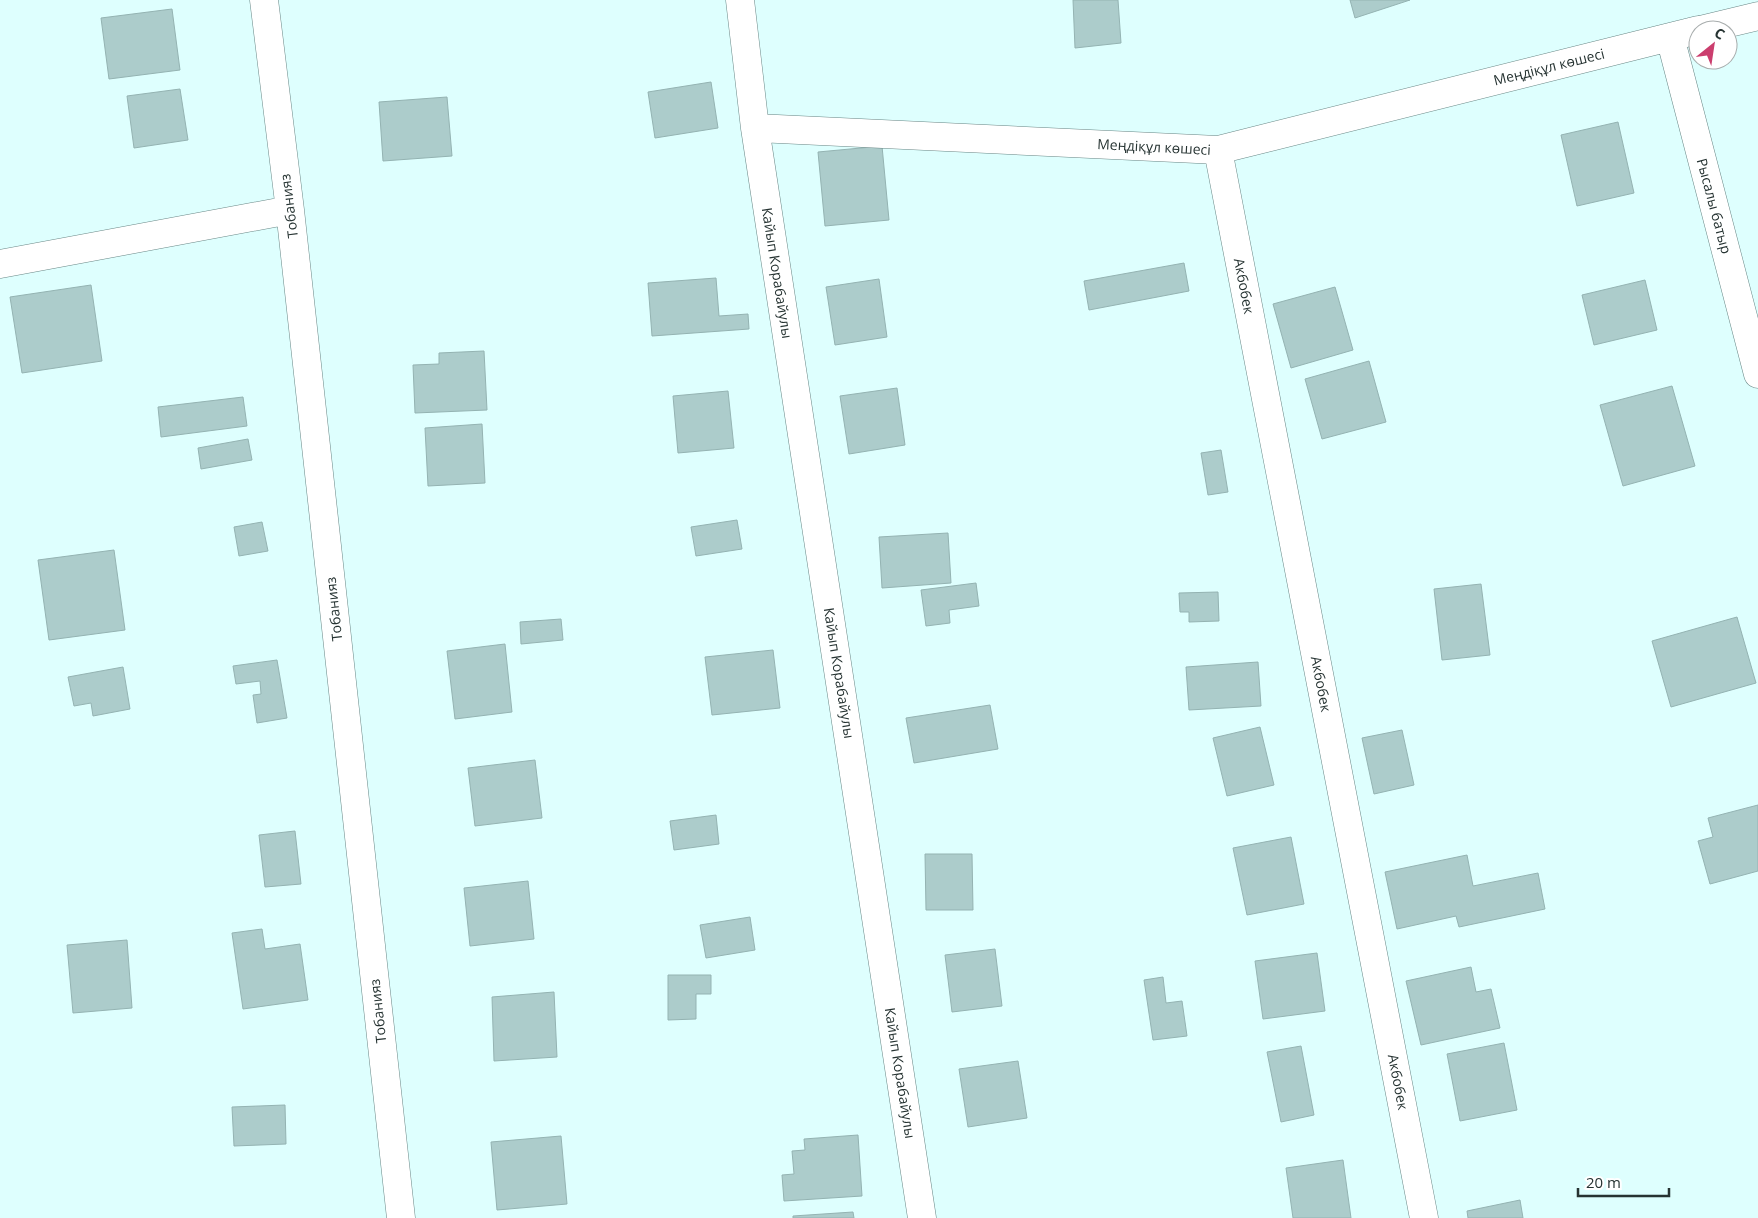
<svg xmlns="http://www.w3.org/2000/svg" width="1758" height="1218" viewBox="0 0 1758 1218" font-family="'Open Sans',sans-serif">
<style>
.building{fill:#accccb;stroke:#94b3b2}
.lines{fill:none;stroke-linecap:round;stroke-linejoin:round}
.street-casing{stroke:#698786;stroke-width:29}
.street{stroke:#fff;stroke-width:28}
.labels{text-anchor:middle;stroke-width:5;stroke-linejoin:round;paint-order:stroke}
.street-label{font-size:14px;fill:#263332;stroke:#fff}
</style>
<rect width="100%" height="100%" fill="#defffe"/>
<path class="building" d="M 1073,0 L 1118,0 L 1121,43 L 1075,48 Z
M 1350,0 L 1410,0 L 1355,18 Z
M 172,9 L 180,70 L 109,79 L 101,18 Z
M 711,82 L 718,128 L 655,138 L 648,92 Z
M 180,89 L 188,140 L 134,148 L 127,96 Z
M 447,97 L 452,156 L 383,161 L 379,102 Z
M 1618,122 L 1634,193 L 1577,206 L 1561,135 Z
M 882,146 L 889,220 L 825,226 L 818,152 Z
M 1184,263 L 1189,291 L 1089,310 L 1084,281 Z
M 716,278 L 719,316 L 748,314 L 749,329 L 652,336 L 648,283 Z
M 879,279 L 887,337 L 835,345 L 826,287 Z
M 1645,280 L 1657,330 L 1594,345 L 1582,295 Z
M 91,285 L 102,361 L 22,373 L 10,297 Z
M 1335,287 L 1353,350 L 1291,368 L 1273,304 Z
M 484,351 L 487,410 L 415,413 L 413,365 L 439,364 L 439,353 Z
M 1369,361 L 1386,422 L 1322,439 L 1305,379 Z
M 1672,386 L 1695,466 L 1623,486 L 1600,405 Z
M 897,388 L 905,445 L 849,454 L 840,396 Z
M 728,391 L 734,448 L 678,453 L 673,396 Z
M 243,397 L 247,426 L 161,437 L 158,407 Z
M 482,424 L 485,483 L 428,486 L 425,428 Z
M 248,439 L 252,460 L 201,469 L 198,448 Z
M 1221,450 L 1228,492 L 1208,495 L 1201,453 Z
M 737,520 L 742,549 L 696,556 L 691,527 Z
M 262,522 L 268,551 L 239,556 L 234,527 Z
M 948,533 L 951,583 L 882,588 L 879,537 Z
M 114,550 L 125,630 L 49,640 L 38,560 Z
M 976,583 L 979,606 L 949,610 L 950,623 L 926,626 L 921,590 Z
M 1481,584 L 1490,655 L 1442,660 L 1434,589 Z
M 1218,592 L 1219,621 L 1189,622 L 1189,612 L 1180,612 L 1179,593 Z
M 1737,617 L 1756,683 L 1671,707 L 1652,641 Z
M 561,619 L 563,640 L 521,644 L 520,622 Z
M 505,644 L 512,712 L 455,719 L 447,651 Z
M 773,650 L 780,708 L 712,715 L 705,657 Z
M 277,660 L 287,718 L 257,723 L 253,695 L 261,694 L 260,681 L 236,684 L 233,666 Z
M 1258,662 L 1261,706 L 1189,710 L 1186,667 Z
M 123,667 L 130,709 L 93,716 L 91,703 L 74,706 L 68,677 Z
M 990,705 L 998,749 L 914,763 L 906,718 Z
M 1260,727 L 1274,785 L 1227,796 L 1213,738 Z
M 1402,730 L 1414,785 L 1374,794 L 1362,738 Z
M 535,760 L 542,818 L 475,826 L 468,768 Z
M 1758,805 L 1758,871 L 1710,884 L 1698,841 L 1713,837 L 1708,818 Z
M 716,815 L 719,844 L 674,850 L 670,821 Z
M 295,831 L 301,884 L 265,887 L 259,835 Z
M 1291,837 L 1304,904 L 1247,915 L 1233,848 Z
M 925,854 L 972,854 L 973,910 L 926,910 Z
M 1467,855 L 1473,886 L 1538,873 L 1545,909 L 1459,927 L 1456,916 L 1397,929 L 1385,872 Z
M 528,881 L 534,939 L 470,946 L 464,888 Z
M 750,917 L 755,950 L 706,958 L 700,925 Z
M 262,929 L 265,949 L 300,944 L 308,1000 L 243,1009 L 232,933 Z
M 127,940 L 132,1008 L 73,1013 L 67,945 Z
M 995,949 L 1002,1006 L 952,1012 L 945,955 Z
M 1317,953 L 1325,1011 L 1263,1019 L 1255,961 Z
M 1471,967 L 1476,992 L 1491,989 L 1500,1028 L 1421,1045 L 1406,981 Z
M 668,975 L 711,975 L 711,994 L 696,994 L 696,1019 L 668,1020 Z
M 1163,977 L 1166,1003 L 1182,1001 L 1187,1036 L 1153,1040 L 1144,980 Z
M 554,992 L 557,1057 L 494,1061 L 492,997 Z
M 1504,1043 L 1517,1110 L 1460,1121 L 1447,1054 Z
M 1301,1046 L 1314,1115 L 1281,1122 L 1267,1052 Z
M 1018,1061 L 1027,1118 L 968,1127 L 959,1069 Z
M 285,1105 L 286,1144 L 234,1146 L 232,1107 Z
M 858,1135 L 862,1196 L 784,1201 L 782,1175 L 794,1174 L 792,1151 L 805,1150 L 804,1139 Z
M 561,1136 L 567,1204 L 497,1210 L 491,1142 Z
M 1343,1160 L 1351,1218 L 1293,1218 L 1286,1168 Z
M 1520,1200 L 1523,1218 L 1468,1218 L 1467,1211 Z
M 853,1212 L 854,1218 L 793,1218 L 793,1216 Z"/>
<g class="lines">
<g class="street-casing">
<path id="street" d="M 264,0 L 290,210 L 401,1218
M 740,0 L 755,128 L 922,1218
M 1700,30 L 1758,16
M 1670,37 L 1758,374
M 755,128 L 1218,150 L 1698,30
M 1218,150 L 1424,1218
M 0,264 L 290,210"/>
</g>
<use href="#street" class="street"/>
</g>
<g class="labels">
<g class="street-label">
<text transform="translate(1549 67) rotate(-14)" y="5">Меңдіқұл көшесі</text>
<text transform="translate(1154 147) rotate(3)" y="5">Меңдіқұл көшесі</text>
<text transform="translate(289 206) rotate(-97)" y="5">Тобанияз</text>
<text transform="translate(1714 206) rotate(75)" y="5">Рысалы батыр</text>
<text transform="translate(777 273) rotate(81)" y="5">Кайып Корабайулы</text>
<text transform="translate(1244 286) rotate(79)" y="5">Акбобек</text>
<text transform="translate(334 609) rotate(-96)" y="5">Тобанияз</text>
<text transform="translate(839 673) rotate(81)" y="5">Кайып Корабайулы</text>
<text transform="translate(1321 684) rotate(79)" y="5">Акбобек</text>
<text transform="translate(378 1011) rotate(-96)" y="5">Тобанияз</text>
<text transform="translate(900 1073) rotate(81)" y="5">Кайып Корабайулы</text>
<text transform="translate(1398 1082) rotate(79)" y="5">Акбобек</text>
</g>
</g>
<g transform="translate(1713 45) rotate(30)"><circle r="24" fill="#ffffff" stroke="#a8adad"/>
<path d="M0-4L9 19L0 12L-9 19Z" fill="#cb3e6e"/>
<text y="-8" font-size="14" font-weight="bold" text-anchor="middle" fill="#263332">С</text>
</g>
<path d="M1578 1188v8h91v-8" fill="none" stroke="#263332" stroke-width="2.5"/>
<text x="1586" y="1188" font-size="15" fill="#263332" stroke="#ffffff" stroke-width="4" paint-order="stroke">20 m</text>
</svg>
